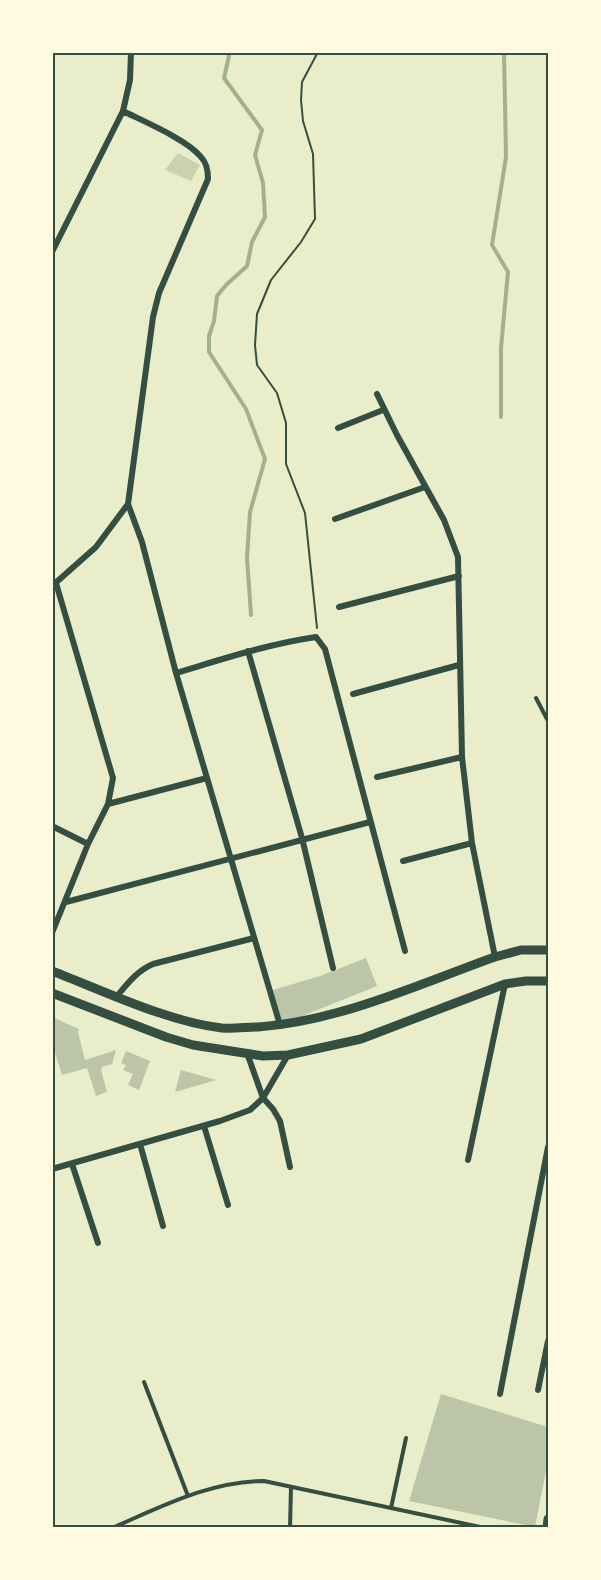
<svg xmlns="http://www.w3.org/2000/svg" width="601" height="1580" viewBox="0 0 601 1580" font-family="Barlow,sans-serif">
<style>
.green{fill:#cad2ad}
.lines{fill:none;stroke-linecap:round;stroke-linejoin:round}
.stream{stroke:#a3b18a;stroke-width:4}
.building{fill:#bcc5a7}
.path{stroke:#344e41;stroke-width:2}
.service{stroke:#344e41;stroke-width:4}
.minor{stroke:#344e41;stroke-width:6}
.secondary{stroke:#344e41;stroke-width:9}
.neatline{fill:none;stroke:#344e41;stroke-width:2}
</style>
<rect width="100%" height="100%" fill="#e9edc9"/>
<path class="green" d="M 178,153 L 200,165 L 191,181 L 165,170 Z"/>
<g class="lines">
<path class="stream" d="M 228,52 L 229,56 L 224,78 L 262,130 L 255,155 L 263,183 L 265,217 L 252,242 L 247,266 L 226,285 L 217,296 L 214,321 L 209,336 L 209,352 L 246,409 L 265,459 L 250,512 L 247,558 L 251,615
M 501,417 L 501,348 L 508,272 L 492,245 L 506,157 L 504,52"/>
</g>
<path class="building" d="M 366,958 L 377,986 L 280,1025 L 273,990 L 320,976 Z
M 54,1018 L 79,1029 L 78,1032 L 85,1060 L 116,1050 L 112,1064 L 102,1067 L 101,1070 L 107,1092 L 96,1096 L 87,1068 L 62,1075 L 52,1044 Z
M 126,1051 L 150,1061 L 139,1090 L 128,1085 L 133,1074 L 123,1070 L 126,1065 L 121,1063 Z
M 181,1070 L 216,1080 L 175,1092 Z
M 441,1394 L 548,1427 L 548,1461 L 535,1527 L 409,1501 Z"/>
<g class="lines">
<path class="path" d="M 317,628 L 305,513 L 286,464 L 286,423 L 277,393 L 257,365 L 255,345 L 257,314 L 271,280 L 301,242 L 315,219 L 313,154 L 303,121 L 301,100 L 302,82 L 318,52"/>
<path class="service" d="M 536,698 L 548,721
M 144,1382 L 188,1496
M 391,1508 L 406,1438
M 112,1528 C 161,1507 210,1481 264,1481 L 485,1528
M 290,1528 L 291,1487"/>
<path class="minor" d="M 52,252 L 123,111 L 130,80 L 131,52
M 377,394 L 397,435 L 444,520 L 458,557 L 462,757 L 472,843 L 495,957
M 338,428 L 383,410
M 128,504 L 142,542 L 176,673 L 280,1025
M 335,519 L 425,487
M 52,586 L 96,547 L 128,504 L 153,317 L 159,293 L 208,179 C 208,171 207,163 201,157 C 188,140 143,121 123,111
M 339,607 L 459,576
M 248,651 L 302,838 L 333,968
M 176,673 C 223,659 268,644 316,637 L 325,649 L 405,951
M 353,694 L 459,665
M 377,777 L 462,757
M 108,804 L 207,778
M 52,826 L 88,844
M 403,861 L 472,843
M 66,902 L 370,822
M 52,933 L 88,844 L 108,804 L 113,778 L 56,583
M 117,996 C 128,983 137,971 153,964 L 254,938
M 247,1053 L 263,1098 L 273,1109 L 280,1121 L 290,1167
M 204,1126 L 228,1205
M 140,1144 L 163,1226
M 468,1160 L 505,984
M 72,1164 L 98,1243
M 52,1169 L 220,1121 L 250,1110 L 263,1098 L 288,1055
M 538,1390 L 548,1341
M 500,1394 L 548,1147"/>
<path class="secondary" d="M 52,971 C 104,991 168,1022 222,1028 C 234,1029 247,1027 258,1027 C 340,1021 419,984 495,957 L 521,950 L 548,950
M 52,993 L 166,1037 L 193,1045 L 263,1056 L 288,1055 L 361,1039 L 505,984 L 526,981 L 548,981
M 547,1528 L 548,1519"/>
</g>
<rect width="601" height="1580" fill="none" stroke="#fefae0" stroke-width="108"/>
<rect x="54" y="54" width="493" height="1472" class="neatline"/>
</svg>
